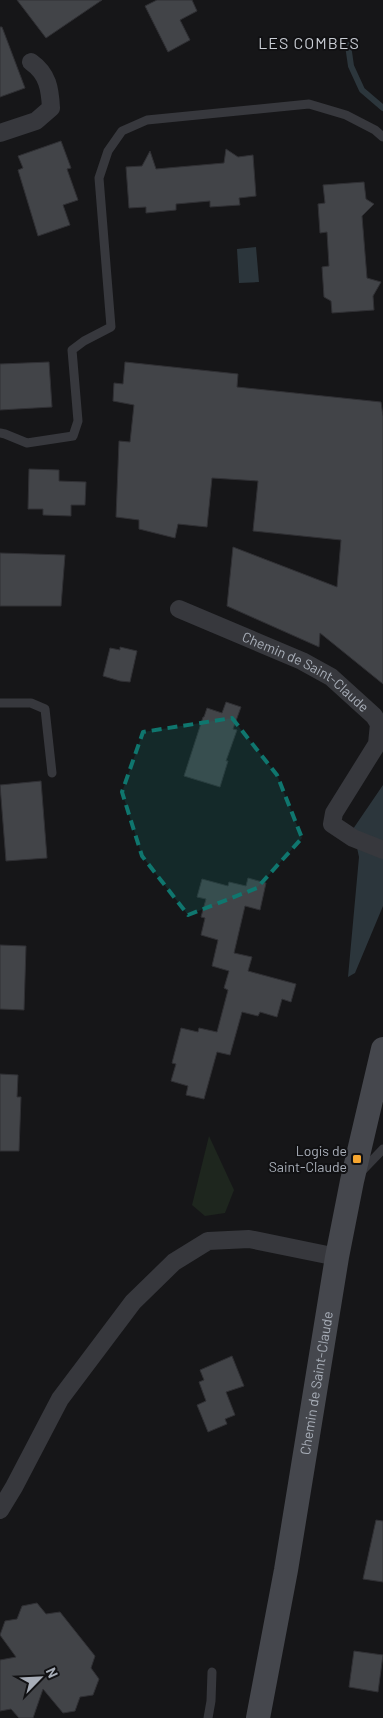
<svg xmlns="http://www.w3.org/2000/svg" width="383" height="1718" viewBox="0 0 383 1718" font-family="Barlow,sans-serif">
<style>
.green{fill:#1e261e}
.water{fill:#2c363c}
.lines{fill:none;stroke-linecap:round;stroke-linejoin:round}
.stream{stroke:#2c363c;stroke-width:6}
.building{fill:#424448;stroke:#303034}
.lane{stroke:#37383d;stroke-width:9}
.street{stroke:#37383d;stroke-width:18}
.secondary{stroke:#45474d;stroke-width:24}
.marked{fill:#0f766e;fill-opacity:0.2;stroke:#0f766e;stroke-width:4;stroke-dasharray:10 6;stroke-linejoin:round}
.poi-dot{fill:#f6a630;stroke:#111113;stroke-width:2}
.labels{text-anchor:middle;stroke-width:4;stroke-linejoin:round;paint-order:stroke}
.street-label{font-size:14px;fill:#a8aeb8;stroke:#111113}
.poi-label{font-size:14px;fill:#a8aeb8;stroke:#111113;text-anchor:end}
.quarter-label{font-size:16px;letter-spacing:1px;fill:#c9cdd4;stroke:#111113}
</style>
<rect width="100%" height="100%" fill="#161618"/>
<path class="green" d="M 209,1136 L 234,1190 L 225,1213 L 205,1216 L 192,1205 Z"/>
<path class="water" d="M 256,247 L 259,282 L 239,283 L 237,249 Z
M 383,785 L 383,906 L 355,973 L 348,977 L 359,857 L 353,829 Z"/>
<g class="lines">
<path class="stream" d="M 348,45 L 351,66 L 362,90 L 383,108"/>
</g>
<path class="building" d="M 17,0 L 102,0 L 46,38 Z
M 157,0 L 192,0 L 197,11 L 180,20 L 190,40 L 168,52 L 145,6 Z
M 0,27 L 2,27 L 25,88 L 0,97 Z
M 61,141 L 71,168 L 67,169 L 78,200 L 63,205 L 70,225 L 38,236 L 18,170 L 23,168 L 18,156 Z
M 226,149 L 238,157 L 253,155 L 256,196 L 239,198 L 240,205 L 210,207 L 210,201 L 176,204 L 176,210 L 146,213 L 146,207 L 129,208 L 126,167 L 142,166 L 150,151 L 156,169 L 224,163 Z
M 364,182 L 366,199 L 374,204 L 362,216 L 367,278 L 381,282 L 373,296 L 374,310 L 332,313 L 331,301 L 324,297 L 322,267 L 329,266 L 327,232 L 320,233 L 318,204 L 325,203 L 323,185 Z
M 49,362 L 52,407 L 0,410 L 0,364 Z
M 125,362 L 238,374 L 237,387 L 381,402 L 383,416 L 383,684 L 320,633 L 319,647 L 227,606 L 233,547 L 337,587 L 341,540 L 253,531 L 258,481 L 212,478 L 207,527 L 178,524 L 175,538 L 139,529 L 139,520 L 116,517 L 119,441 L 130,442 L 134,405 L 113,401 L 114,383 L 123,384 Z
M 29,469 L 59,470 L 59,481 L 86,482 L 85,505 L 71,505 L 71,516 L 43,515 L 43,509 L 28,509 Z
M 0,553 L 65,555 L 61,606 L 0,606 Z
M 120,647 L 137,651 L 130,682 L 120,681 L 103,676 L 110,648 L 120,650 Z
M 226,702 L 241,707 L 233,729 L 237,730 L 226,761 L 228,761 L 220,787 L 184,776 L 203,717 L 204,717 L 207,708 L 222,713 Z
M 41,781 L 47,858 L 6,861 L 0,785 Z
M 248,878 L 266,883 L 260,910 L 245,906 L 234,953 L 252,957 L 248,971 L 296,984 L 291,1002 L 282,999 L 277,1017 L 260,1012 L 258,1016 L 242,1012 L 230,1055 L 217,1052 L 204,1099 L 186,1095 L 188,1086 L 171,1081 L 176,1064 L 172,1063 L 181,1028 L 198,1032 L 199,1028 L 217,1032 L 228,990 L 224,988 L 229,971 L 212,966 L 218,940 L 201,935 L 205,918 L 201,917 L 206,899 L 197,897 L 202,879 L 228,886 L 229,882 L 246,886 Z
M 0,945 L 26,946 L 24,1010 L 0,1009 Z
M 0,1074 L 18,1075 L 17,1097 L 21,1097 L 19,1151 L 0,1151 Z
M 232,1356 L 244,1386 L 226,1392 L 235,1415 L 225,1419 L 227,1424 L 208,1432 L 197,1405 L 206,1401 L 199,1382 L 204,1380 L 200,1370 Z
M 376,1520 L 383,1521 L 383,1582 L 363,1579 Z
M 37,1603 L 46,1614 L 60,1612 L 95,1656 L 91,1668 L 99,1679 L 93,1695 L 80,1697 L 75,1711 L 63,1713 L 43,1689 L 33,1718 L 19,1718 L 11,1709 L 0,1711 L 0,1660 L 16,1657 L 0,1635 L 5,1621 L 17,1619 L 22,1606 Z
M 354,1651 L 383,1655 L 378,1692 L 349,1687 Z"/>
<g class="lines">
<path class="lane" d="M 0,433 L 5,434 L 27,443 L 73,436 L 78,421 L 72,350 L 84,341 L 111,327 L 99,178 L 108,151 L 122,131 L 147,120 L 309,104 L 346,115 L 375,130 L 383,137
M 0,703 L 31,703 L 45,709 L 52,773
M 361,1172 L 383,1149
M 208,1718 L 211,1701 L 212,1672"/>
<g class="street">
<path d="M 0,133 L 36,121 L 51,108 C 50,89 48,74 31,62"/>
<path id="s1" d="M 179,609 L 302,661 L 331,677 L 374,716 L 379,724 L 377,744 L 334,813 L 332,824 L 353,838 L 383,850"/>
<path d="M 0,1510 L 14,1487 L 60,1399 L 133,1302 L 174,1262 L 208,1241 L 249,1239 L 337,1257"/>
</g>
<path class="secondary" id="s2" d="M 258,1718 L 286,1570 L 337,1257 L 352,1181 L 383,1049"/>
</g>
<path class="marked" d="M 232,718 L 277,775 L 302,838 L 257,888 L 188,915 L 142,856 L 122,792 L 143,732 Z"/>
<rect class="poi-dot" x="352" y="1154" width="10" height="10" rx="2.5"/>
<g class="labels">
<g class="street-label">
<text dy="5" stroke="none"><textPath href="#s1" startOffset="142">Chemin de Saint-Claude</textPath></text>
<text dy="5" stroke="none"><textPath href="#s2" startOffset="340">Chemin de Saint-Claude</textPath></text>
</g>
<g class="poi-label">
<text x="347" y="1156">Logis de<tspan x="347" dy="16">Saint-Claude</tspan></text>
</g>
<g class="quarter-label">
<text x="309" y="49">LES COMBES</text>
</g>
</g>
<g transform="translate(40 1678) rotate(66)" stroke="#111113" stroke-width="4" paint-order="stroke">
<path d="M0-4L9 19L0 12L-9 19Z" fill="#a8aeb8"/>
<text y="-8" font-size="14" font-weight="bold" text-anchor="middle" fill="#a8aeb8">N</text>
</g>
</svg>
